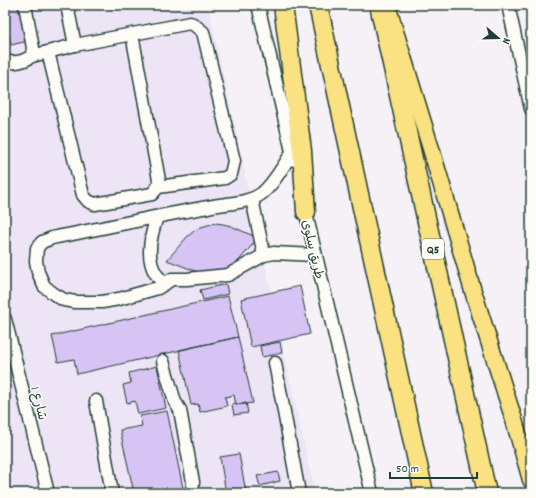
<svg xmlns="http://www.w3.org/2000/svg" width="536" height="498" viewBox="0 0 536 498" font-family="Dekko,'Playpen Sans Arabic',sans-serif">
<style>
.built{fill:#ede4f5}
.building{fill:#d8c4f4;stroke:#1f3d34}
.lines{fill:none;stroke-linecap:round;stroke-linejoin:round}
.minor-casing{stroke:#1f3d34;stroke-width:15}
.major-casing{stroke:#1f3d34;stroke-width:19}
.highway-casing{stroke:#1f3d34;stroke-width:21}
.minor{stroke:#fdfcf7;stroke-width:12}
.major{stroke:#fae181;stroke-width:16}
.highway{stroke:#fae181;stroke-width:18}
.labels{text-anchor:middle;stroke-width:3;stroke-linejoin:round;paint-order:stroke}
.shield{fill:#fdfcf7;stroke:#62766e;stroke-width:1}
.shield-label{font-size:12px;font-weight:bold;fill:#1f3d34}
.street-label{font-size:13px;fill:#1f3d34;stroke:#fdfcf7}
</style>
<rect width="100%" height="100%" fill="#f6f1f6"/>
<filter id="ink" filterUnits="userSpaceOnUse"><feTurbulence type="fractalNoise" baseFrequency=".025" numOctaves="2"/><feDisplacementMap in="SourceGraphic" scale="8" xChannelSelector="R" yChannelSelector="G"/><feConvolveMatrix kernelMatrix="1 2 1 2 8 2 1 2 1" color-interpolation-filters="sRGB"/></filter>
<g filter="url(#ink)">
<path class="built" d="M 5,5 L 208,5 L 315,493 L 5,493 Z"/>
<path class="building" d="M 5,5 L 24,5 L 32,40 L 11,45 L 5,16 Z
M 215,223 L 223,224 L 231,226 L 258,238 L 237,263 L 223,273 L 203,274 L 167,260 L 187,237 L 194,231 L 201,227 Z
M 226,284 L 228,294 L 203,300 L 200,290 Z
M 300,286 L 310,334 L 251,347 L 241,299 Z
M 228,296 L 238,337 L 77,374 L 74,359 L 58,362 L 52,336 Z
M 238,337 L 253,403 L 236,405 L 234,395 L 225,397 L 227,406 L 200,412 L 198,404 L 191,405 L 179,350 Z
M 280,342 L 282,353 L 262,357 L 260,346 Z
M 157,366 L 166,408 L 138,414 L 135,401 L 127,403 L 123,385 L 131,383 L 129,373 Z
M 236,403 L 236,405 L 246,403 L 248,413 L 234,415 L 232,404 Z
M 167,411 L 184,493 L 134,493 L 120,430 L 142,426 L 140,416 Z
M 239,454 L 246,493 L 226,493 L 220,457 Z
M 278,472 L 280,481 L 260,486 L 257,476 Z"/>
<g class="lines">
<g class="minor-casing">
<path id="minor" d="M 258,5 L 294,160
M 508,5 L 531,109
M 75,45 L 190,23 L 193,24 L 203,32 L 234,161 L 231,174 L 225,178 L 158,187
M 48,52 L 83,195 L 88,201 L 95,204 L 152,194 L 158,187 L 159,180 L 132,34
M 32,56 L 75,45 L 67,5
M 5,61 C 15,64 23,62 32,56 L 33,48 L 25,5
M 292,153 C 283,166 273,185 261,194 C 247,204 224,203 208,207 C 156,216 104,228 52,238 L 42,242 L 37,248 L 36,261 L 38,272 L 44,286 L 54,294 L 64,300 L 75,302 L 102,302 L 119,299 L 158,288 L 172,279 L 187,279 L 228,275 L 264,255 L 274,253 L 315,255
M 252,199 L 264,255
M 304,205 L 372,493
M 157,217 C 151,234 145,258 156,274 C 159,278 162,281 165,284
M 5,319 L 48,493
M 163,361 L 175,402 L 180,410 L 193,482 L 192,493
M 275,363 L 299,493
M 96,401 L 112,493"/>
</g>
<g class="major-casing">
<path id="major" d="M 387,5 L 432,152 L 473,291 L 514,420 L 531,480"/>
</g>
<g class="highway-casing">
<path id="highway" d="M 283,5 L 302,151 L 306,212
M 318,5 L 424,493
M 379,5 L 487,493"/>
</g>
<use href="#minor" class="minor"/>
<use href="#major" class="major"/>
<use href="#highway" class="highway"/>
</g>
</g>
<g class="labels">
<rect class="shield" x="422" y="239" width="22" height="20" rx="3"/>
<g class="shield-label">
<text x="433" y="253">Q5</text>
</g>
<g class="street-label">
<text transform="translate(314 249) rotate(77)" y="5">طريق سلوى</text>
<text transform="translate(40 403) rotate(76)" y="5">شارع 1</text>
</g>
</g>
<rect width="536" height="498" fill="none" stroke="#fdfcf7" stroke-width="20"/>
<rect x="10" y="10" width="516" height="478" fill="none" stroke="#1f3d34" stroke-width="1.5" filter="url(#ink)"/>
<g transform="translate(498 38) rotate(110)" stroke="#fdfcf7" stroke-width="3" paint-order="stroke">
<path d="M0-3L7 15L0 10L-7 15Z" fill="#1f3d34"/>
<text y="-6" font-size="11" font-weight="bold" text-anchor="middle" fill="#1f3d34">N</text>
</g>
<path d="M390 472v6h87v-6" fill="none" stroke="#1f3d34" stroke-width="2"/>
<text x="396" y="472" font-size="12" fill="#1f3d34" stroke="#fdfcf7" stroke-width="3" paint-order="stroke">50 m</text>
</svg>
